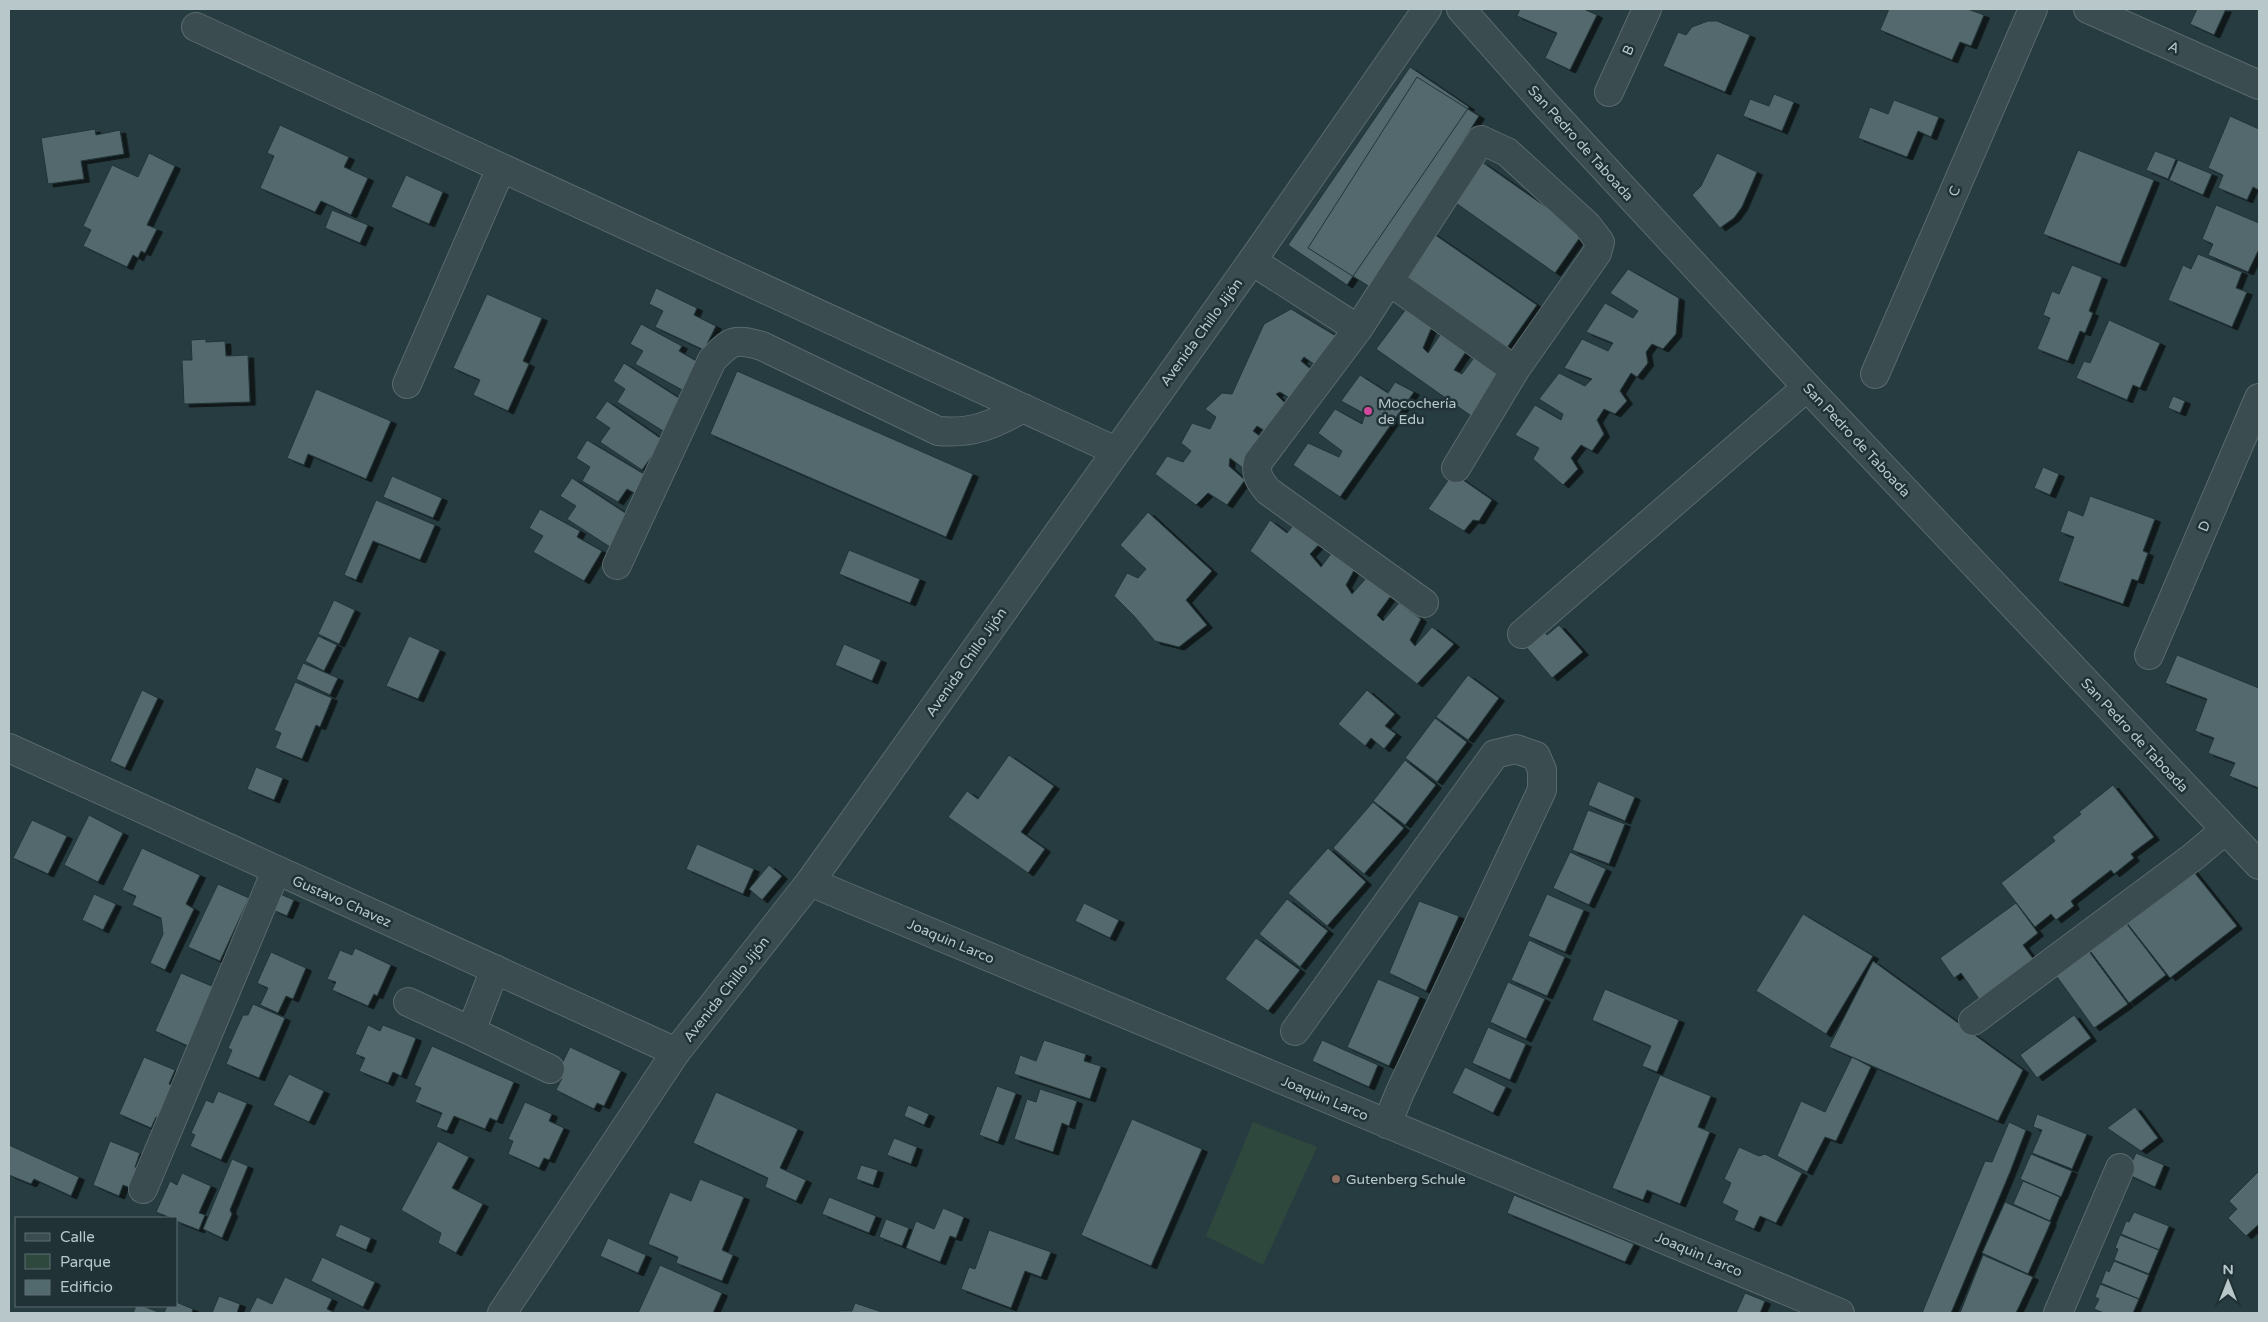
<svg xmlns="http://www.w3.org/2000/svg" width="2268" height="1322" viewBox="0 0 2268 1322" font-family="'Varela Round',sans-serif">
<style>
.green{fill:#2f483e}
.building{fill:#52696d;stroke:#223438;filter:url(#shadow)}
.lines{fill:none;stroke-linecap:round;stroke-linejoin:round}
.minor-casing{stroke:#596a6d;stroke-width:30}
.tertiary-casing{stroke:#596a6d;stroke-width:30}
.minor{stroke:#3b4c50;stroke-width:28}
.tertiary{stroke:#3b4c50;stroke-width:28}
.hotel-dot{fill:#d1479c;stroke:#203236;stroke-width:2}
.education-dot{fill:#8d6e63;stroke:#203236;stroke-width:2}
.labels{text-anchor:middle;stroke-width:5;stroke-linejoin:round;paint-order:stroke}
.street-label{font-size:14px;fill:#b8c7ca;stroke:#203236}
.poi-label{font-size:14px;fill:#b8c7ca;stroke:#203236;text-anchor:start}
</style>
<defs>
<filter id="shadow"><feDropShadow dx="5.5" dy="3" stdDeviation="0" flood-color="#0009"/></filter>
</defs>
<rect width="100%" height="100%" fill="#273c40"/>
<path class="green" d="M 1253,1122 L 1317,1147 L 1263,1265 L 1206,1236 Z"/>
<path class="building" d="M 1520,9 L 1584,9 L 1597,15 L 1570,70 L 1545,58 L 1557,33 L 1517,16 Z
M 1889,9 L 1968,9 L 1984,15 L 1971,46 L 1960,42 L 1952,60 L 1880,30 Z
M 2197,9 L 2226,9 L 2214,35 L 2190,24 Z
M 1708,21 L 1717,21 L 1750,35 L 1725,92 L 1663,66 L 1678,32 L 1686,35 L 1692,27 Z
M 1410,67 L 1469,107 L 1347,285 L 1288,245 Z
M 1417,77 L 1479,116 L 1370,287 L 1308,248 Z
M 1774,94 L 1794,102 L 1782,131 L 1743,116 L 1750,99 L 1769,106 Z
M 1894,100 L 1939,117 L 1931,137 L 1918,131 L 1907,157 L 1858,138 L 1870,107 L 1888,114 Z
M 2230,116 L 2259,129 L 2259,190 L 2253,187 L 2247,200 L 2218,188 L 2223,175 L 2208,168 Z
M 280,125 L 349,157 L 344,167 L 368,178 L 351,215 L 321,201 L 315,212 L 260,188 L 274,156 L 267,153 Z
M 95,129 L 96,135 L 120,130 L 124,154 L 81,161 L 84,179 L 48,184 L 41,138 Z
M 2078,150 L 2154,180 L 2120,264 L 2043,234 Z
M 2155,151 L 2176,159 L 2168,179 L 2146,170 Z
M 149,153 L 175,166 L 147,225 L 157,229 L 145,253 L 141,251 L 138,258 L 133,255 L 127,267 L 83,246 L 91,230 L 83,226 L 112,165 L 138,177 Z
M 1717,153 L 1757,172 L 1742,207 L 1734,218 L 1720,228 L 1692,195 L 1701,186 Z
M 2178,160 L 2212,174 L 2203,195 L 2169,180 Z
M 1482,162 L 1583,233 L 1555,273 L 1453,201 Z
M 406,175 L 443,192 L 429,224 L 391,207 Z
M 2216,205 L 2259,223 L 2259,251 L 2258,251 L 2248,272 L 2208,255 L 2213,244 L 2202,239 Z
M 332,210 L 368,225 L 360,243 L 325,228 Z
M 1431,232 L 1537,305 L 1506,349 L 1400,276 Z
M 2198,254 L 2242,272 L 2236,288 L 2247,292 L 2232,327 L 2168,300 L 2183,265 L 2191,269 Z
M 2072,265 L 2102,277 L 2089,311 L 2093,313 L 2085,333 L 2080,331 L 2068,361 L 2037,349 L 2050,318 L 2043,315 L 2052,291 L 2059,294 Z
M 1628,269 L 1679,298 L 1676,334 L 1663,349 L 1652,344 L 1646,352 L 1648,363 L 1637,377 L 1631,373 L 1620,391 L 1627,401 L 1615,414 L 1604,409 L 1597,420 L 1604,434 L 1592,451 L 1581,445 L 1571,458 L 1578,469 L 1563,485 L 1533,459 L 1539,448 L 1515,435 L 1535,405 L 1561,420 L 1563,414 L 1539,399 L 1559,373 L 1585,386 L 1592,379 L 1564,368 L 1582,339 L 1608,351 L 1613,343 L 1586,332 L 1605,303 L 1633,318 L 1638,311 L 1610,293 Z
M 656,288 L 697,308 L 694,315 L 716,326 L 704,350 L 655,327 L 663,311 L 649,304 Z
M 487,294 L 542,318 L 523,361 L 529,364 L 508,411 L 473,395 L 480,380 L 453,368 Z
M 1409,305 L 1433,324 L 1423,348 L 1428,353 L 1442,332 L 1467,350 L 1454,370 L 1462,374 L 1476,355 L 1502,367 L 1477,420 L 1376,349 Z
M 1291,309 L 1341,339 L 1321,369 L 1304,357 L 1301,361 L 1318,375 L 1297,403 L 1280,392 L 1276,394 L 1295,413 L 1273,436 L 1257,426 L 1253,431 L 1268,442 L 1248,472 L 1230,458 L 1229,466 L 1245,480 L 1227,505 L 1208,493 L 1196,505 L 1155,474 L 1167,456 L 1183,462 L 1191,451 L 1181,443 L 1192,423 L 1210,429 L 1216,417 L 1205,409 L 1222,393 L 1232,394 L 1264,324 Z
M 2109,320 L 2160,343 L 2140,388 L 2133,385 L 2127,400 L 2076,378 L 2084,361 L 2090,363 Z
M 641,324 L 682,346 L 679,351 L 700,363 L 684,391 L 635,364 L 643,351 L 630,344 Z
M 206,339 L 206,342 L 225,341 L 226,356 L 248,355 L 250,402 L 184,404 L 182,360 L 192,360 L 191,340 Z
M 624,363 L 682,400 L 663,431 L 617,402 L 625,389 L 613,381 Z
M 737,371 L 973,474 L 946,537 L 710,434 Z
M 1360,375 L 1388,393 L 1395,382 L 1414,392 L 1340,497 L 1293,465 L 1308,443 L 1339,457 L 1342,451 L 1318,433 L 1335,409 L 1362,424 L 1365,414 L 1341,401 Z
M 316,389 L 391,421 L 366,479 L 308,454 L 304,465 L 287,458 Z
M 2173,396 L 2185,401 L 2180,413 L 2168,408 Z
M 607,401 L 663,440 L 642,470 L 600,442 L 610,428 L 595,418 Z
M 587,440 L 649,477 L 638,495 L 627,489 L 618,502 L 582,481 L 590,467 L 576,458 Z
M 2043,467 L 2059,474 L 2050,495 L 2034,488 Z
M 1453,473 L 1492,500 L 1479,521 L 1473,520 L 1464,531 L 1428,509 Z
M 392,476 L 442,498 L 433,518 L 383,497 Z
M 572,478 L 630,516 L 610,547 L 567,519 L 576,506 L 560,496 Z
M 2090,496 L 2155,519 L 2143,551 L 2148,553 L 2138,581 L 2132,579 L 2123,604 L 2058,581 L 2074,537 L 2060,532 L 2068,510 L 2083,516 Z
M 376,500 L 435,525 L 420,560 L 373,541 L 356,580 L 344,575 Z
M 540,509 L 580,531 L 577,537 L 602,551 L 584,581 L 533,552 L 543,536 L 529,528 Z
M 1148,512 L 1212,571 L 1186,600 L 1207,625 L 1179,647 L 1155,641 L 1134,616 L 1114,596 L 1127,573 L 1138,578 L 1146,569 L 1120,545 Z
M 1302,515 L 1325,538 L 1310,554 L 1321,567 L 1336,547 L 1358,563 L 1346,585 L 1352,594 L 1368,576 L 1393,593 L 1377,615 L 1383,621 L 1399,603 L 1421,619 L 1410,640 L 1415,646 L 1432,627 L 1454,644 L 1417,684 L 1250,551 L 1270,520 L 1287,533 Z
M 849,550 L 920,579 L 910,603 L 839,574 Z
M 334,600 L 355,610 L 339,644 L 318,634 Z
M 1559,625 L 1583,652 L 1552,678 L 1526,647 L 1544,632 L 1547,635 Z
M 318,636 L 337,645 L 324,671 L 305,661 Z
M 409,636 L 440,650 L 418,699 L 386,686 Z
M 844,644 L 881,660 L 872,681 L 835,665 Z
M 2177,655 L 2259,688 L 2259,788 L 2229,776 L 2235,763 L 2208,753 L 2214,738 L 2195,731 L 2207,699 L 2165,683 Z
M 303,663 L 338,678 L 330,695 L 296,679 Z
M 1468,675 L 1499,698 L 1468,740 L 1436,717 Z
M 295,682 L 332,698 L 320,727 L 316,725 L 302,759 L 275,748 L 281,733 L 274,730 Z
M 142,690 L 158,698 L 125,768 L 110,761 Z
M 1367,690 L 1395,714 L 1385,726 L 1396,734 L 1384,749 L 1371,738 L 1365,746 L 1338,724 Z
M 1435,718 L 1467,742 L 1437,782 L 1405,758 Z
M 1009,755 L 1054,786 L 1021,832 L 1045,849 L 1028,873 L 948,817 L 967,791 L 978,799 Z
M 1405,760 L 1436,785 L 1405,825 L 1373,801 Z
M 256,767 L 283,778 L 274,800 L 247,789 Z
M 1598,781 L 1635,797 L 1625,821 L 1588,805 Z
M 2113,785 L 2154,837 L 2131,854 L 2134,858 L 2114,874 L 2111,870 L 2071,901 L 2074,906 L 2056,920 L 2051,914 L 2035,927 L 2001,883 L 2055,841 L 2052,837 L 2081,814 L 2079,812 Z
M 1373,802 L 1404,828 L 1364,874 L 1333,848 Z
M 1588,810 L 1625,824 L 1609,864 L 1572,850 Z
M 89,815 L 123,833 L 98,882 L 64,865 Z
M 32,820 L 67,836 L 48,874 L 13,858 Z
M 697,844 L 754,869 L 743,894 L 686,869 Z
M 142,848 L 200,875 L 186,904 L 194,909 L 165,970 L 150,963 L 163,934 L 161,918 L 132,905 L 136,896 L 122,890 Z
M 1328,848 L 1366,882 L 1327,926 L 1288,893 Z
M 1570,852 L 1606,869 L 1589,905 L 1553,888 Z
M 769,865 L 782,876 L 762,900 L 749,889 Z
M 2190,867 L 2237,926 L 2170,978 L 2127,923 L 2137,916 L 2133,910 Z
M 218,884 L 249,898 L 220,961 L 188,947 Z
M 94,894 L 116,904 L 103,930 L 82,920 Z
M 280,894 L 294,900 L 287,916 L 273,910 Z
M 1547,894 L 1584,910 L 1565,952 L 1528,936 Z
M 1287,899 L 1328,931 L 1300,967 L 1259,934 Z
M 1419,901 L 1459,916 L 1426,991 L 1389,973 Z
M 1084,903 L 1119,920 L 1110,938 L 1075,921 Z
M 2016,903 L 2038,933 L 2023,945 L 2034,960 L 1979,999 L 1961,973 L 1954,978 L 1940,958 Z
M 1803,914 L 1873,956 L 1826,1034 L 1756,991 Z
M 2126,923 L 2166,975 L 2129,1003 L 2085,944 Z
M 1256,938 L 1300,970 L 1268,1011 L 1225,979 Z
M 1529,940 L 1565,957 L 1547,996 L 1511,980 Z
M 355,948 L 391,965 L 377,996 L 374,994 L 368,1006 L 332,990 L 336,982 L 327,979 L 340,950 L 352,955 Z
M 2088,950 L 2128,1004 L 2094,1028 L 2055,974 Z
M 271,952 L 306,968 L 293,999 L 286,996 L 278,1013 L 260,1005 L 268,988 L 257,983 Z
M 1873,961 L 2023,1070 L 1998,1121 L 1829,1047 Z
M 181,973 L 214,987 L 188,1046 L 155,1031 Z
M 1378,979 L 1420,997 L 1389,1066 L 1347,1047 Z
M 1508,982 L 1545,999 L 1526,1039 L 1490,1022 Z
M 1605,989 L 1679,1020 L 1657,1072 L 1642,1066 L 1651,1046 L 1592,1020 Z
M 253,1004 L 285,1018 L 259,1078 L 226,1064 L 232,1050 L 228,1048 L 243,1015 L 248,1015 Z
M 2074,1015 L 2091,1038 L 2037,1078 L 2020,1055 Z
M 368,1025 L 380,1031 L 383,1025 L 416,1038 L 401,1076 L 393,1072 L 388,1083 L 359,1071 L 365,1058 L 355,1054 Z
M 1488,1027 L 1526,1044 L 1510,1080 L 1472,1063 Z
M 1044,1040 L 1086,1054 L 1084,1061 L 1101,1066 L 1090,1099 L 1014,1074 L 1020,1055 L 1036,1061 Z
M 1322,1040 L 1378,1065 L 1369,1087 L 1312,1061 Z
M 432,1046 L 514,1082 L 497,1121 L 490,1118 L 485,1129 L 454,1116 L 447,1131 L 436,1127 L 442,1113 L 415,1102 L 421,1088 L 414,1085 Z
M 570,1047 L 621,1071 L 604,1106 L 597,1103 L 594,1109 L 556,1090 L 562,1078 L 556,1076 Z
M 144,1057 L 175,1070 L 169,1084 L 175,1087 L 161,1119 L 156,1117 L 151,1128 L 119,1114 Z
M 1852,1057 L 1871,1067 L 1836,1141 L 1825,1137 L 1807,1172 L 1777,1156 L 1801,1101 L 1825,1112 Z
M 1465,1067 L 1506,1087 L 1493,1113 L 1452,1093 Z
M 289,1074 L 324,1091 L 309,1122 L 273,1105 Z
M 1660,1075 L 1711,1096 L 1698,1127 L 1710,1132 L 1680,1204 L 1647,1190 L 1643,1200 L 1612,1188 Z
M 997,1086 L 1016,1093 L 998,1142 L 979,1135 Z
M 1040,1089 L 1077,1101 L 1069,1126 L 1062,1123 L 1053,1152 L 1014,1139 L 1027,1099 L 1036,1102 Z
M 218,1091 L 247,1103 L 221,1160 L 190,1146 L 195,1135 L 191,1133 L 206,1100 L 213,1103 Z
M 716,1092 L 798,1129 L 780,1168 L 806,1180 L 796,1201 L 765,1187 L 768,1178 L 693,1143 Z
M 525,1102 L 552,1114 L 549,1121 L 564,1128 L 549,1160 L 544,1158 L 539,1168 L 508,1154 L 513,1141 L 508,1139 Z
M 908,1105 L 929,1114 L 924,1125 L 904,1116 Z
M 2135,1107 L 2158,1138 L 2141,1151 L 2107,1128 Z
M 2037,1114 L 2087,1134 L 2072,1169 L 2032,1153 L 2042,1130 L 2033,1127 Z
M 1132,1119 L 1202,1149 L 1151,1266 L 1081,1235 Z
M 2009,1122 L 2026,1130 L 2010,1172 L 1951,1313 L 1922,1313 L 1985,1161 L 1992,1162 Z
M 894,1138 L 917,1147 L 911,1164 L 887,1155 Z
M 110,1141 L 140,1153 L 135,1167 L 141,1170 L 133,1189 L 123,1185 L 119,1196 L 93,1185 Z
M 438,1141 L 469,1157 L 452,1188 L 483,1204 L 456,1253 L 438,1243 L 441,1233 L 401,1210 Z
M 9,1145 L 79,1177 L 71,1196 L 34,1179 L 31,1184 L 9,1175 Z
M 1739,1147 L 1759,1156 L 1765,1154 L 1802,1173 L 1776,1223 L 1760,1216 L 1754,1229 L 1734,1220 L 1738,1211 L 1722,1203 L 1731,1183 L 1724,1179 Z
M 2136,1153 L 2164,1165 L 2155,1187 L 2127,1174 Z
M 2031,1154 L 2072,1171 L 2061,1197 L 2020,1179 Z
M 232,1159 L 248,1166 L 230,1210 L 232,1214 L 222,1238 L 203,1229 Z
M 861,1165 L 878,1170 L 873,1185 L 856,1179 Z
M 2259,1171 L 2259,1224 L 2246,1236 L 2228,1218 L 2237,1209 L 2229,1201 Z
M 182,1173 L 211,1186 L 199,1213 L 205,1215 L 199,1230 L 176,1221 L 176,1218 L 171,1218 L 156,1212 L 170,1181 L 177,1185 Z
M 700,1179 L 744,1197 L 722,1250 L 733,1255 L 722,1281 L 676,1263 L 678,1257 L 648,1244 L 670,1192 L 691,1201 Z
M 2023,1181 L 2060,1197 L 2050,1221 L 2013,1204 Z
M 1514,1195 L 1634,1244 L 1625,1262 L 1507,1213 Z
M 829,1197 L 876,1216 L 869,1233 L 822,1214 Z
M 2005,1202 L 2051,1222 L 2028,1274 L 1982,1253 Z
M 943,1208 L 964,1217 L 956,1238 L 950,1236 L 940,1262 L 906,1248 L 916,1221 L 934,1229 Z
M 2134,1212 L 2169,1226 L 2159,1250 L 2121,1234 L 2126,1221 L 2129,1222 Z
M 886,1219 L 909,1228 L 902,1246 L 879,1237 Z
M 340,1224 L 371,1238 L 366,1250 L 335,1236 Z
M 989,1230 L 1051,1252 L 1041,1277 L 1025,1271 L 1011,1308 L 961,1289 L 969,1267 L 975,1269 Z
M 2120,1235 L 2159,1250 L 2149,1274 L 2114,1260 L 2118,1249 L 2115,1248 Z
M 608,1238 L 646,1255 L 638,1273 L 600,1256 Z
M 1983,1255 L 2033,1277 L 2016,1313 L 1960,1313 Z
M 322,1257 L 375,1282 L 363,1307 L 311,1281 Z
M 2114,1261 L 2149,1275 L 2139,1299 L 2101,1283 L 2106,1270 L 2109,1272 Z
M 660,1265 L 722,1293 L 713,1313 L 638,1313 Z
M 285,1277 L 332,1299 L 327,1309 L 335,1313 L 249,1313 L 257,1297 L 272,1304 Z
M 2100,1284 L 2139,1299 L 2133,1313 L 2104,1313 L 2094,1309 L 2099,1299 L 2095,1297 Z
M 1745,1293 L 1765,1301 L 1760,1313 L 1736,1313 Z
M 219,1296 L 240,1304 L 237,1313 L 212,1313 Z
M 176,1302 L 193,1309 L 192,1313 L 164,1313 L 167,1306 L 176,1306 Z
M 855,1303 L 885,1313 L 839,1313 L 840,1311 L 852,1311 Z
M 136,1306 L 143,1306 L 161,1313 L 133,1313 Z"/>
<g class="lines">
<g class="minor-casing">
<path id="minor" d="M 2088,9 L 2259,85
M 196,27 L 1116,451
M 1609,92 L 1647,9
M 1252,261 L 1358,329 L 1389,281 L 1515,370
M 1389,281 L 1481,140 L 1507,152 L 1587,225 L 1600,242 L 1597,253 L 1515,370 L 1456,468
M 1358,329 L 1258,462 C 1255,475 1260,481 1268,491 L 1424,603
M 1875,374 L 2033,9
M 407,384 L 501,168
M 617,565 L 712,360 C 731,340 735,338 762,346 L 938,431 C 973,434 993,425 1023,408
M 1522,634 L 1807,387
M 2149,655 L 2259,398
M 9,748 L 676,1052
M 810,882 L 1840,1313
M 408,1002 L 471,1031 L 495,969
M 1973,1021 L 2193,857 L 2225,830
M 471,1031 L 550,1069
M 1295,1031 L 1495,754 L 1516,749 L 1536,756 L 1542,770 L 1542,790 L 1400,1092 L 1387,1124
M 143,1189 L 276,871
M 2058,1313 L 2120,1168"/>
</g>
<g class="tertiary-casing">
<path id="tertiary" d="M 1461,9 L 1546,105 L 1807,387 L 2259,865
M 502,1313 L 676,1052 L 810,882 L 1252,261 L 1427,9"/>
</g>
<use href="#minor" class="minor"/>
<use href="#tertiary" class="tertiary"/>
</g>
<circle class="hotel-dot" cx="1368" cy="411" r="5"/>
<circle class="education-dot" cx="1336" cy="1179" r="5"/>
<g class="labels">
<g class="street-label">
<text transform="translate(2174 47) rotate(24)" y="5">A</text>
<text transform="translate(1628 50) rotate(-66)" y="5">B</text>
<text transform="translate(1581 143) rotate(48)" y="5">San Pedro de Taboada</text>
<text transform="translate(1954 191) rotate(-67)" y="5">C</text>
<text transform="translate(1201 332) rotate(-54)" y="5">Avenida Chillo Jijón</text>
<text transform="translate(1857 440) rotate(47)" y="5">San Pedro de Taboada</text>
<text transform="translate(2204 526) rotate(-67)" y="5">D</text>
<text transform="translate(966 662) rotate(-55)" y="5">Avenida Chillo Jijón</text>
<text transform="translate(2135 735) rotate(47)" y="5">San Pedro de Taboada</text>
<text transform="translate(342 901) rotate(24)" y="5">Gustavo Chavez</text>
<text transform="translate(951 941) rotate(23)" y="5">Joaquìn Larco</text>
<text transform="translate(726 989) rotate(-52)" y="5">Avenida Chillo Jijón</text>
<text transform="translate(1325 1098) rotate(23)" y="5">Joaquìn Larco</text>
<text transform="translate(1699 1254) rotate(23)" y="5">Joaquìn Larco</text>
</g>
<g class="poi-label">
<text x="1378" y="408">Mocochería<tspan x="1378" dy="16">de Edu</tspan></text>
<text x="1346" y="1184">Gutenberg Schule</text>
</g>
</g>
<rect width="2268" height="1322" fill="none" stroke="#b8c7ca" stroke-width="20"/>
<rect x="15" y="1217" width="162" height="90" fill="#203236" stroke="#5d6e71"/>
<rect x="25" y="1233" width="25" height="8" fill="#3b4c50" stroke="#5d6e71"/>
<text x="60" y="1242" font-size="15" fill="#b8c7ca">Calle</text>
<rect x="25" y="1254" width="25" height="15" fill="#2f483e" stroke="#5d6e71"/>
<text x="60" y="1267" font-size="15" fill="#b8c7ca">Parque</text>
<rect x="25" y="1280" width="25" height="15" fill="#52696d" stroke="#5d6e71"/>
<text x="60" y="1292" font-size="15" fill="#b8c7ca">Edificio</text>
<g transform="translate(2228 1282)" stroke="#203236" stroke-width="4" paint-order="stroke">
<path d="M0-4L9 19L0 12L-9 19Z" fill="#b8c7ca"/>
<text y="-8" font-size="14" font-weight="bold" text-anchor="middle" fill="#b8c7ca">N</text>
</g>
</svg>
